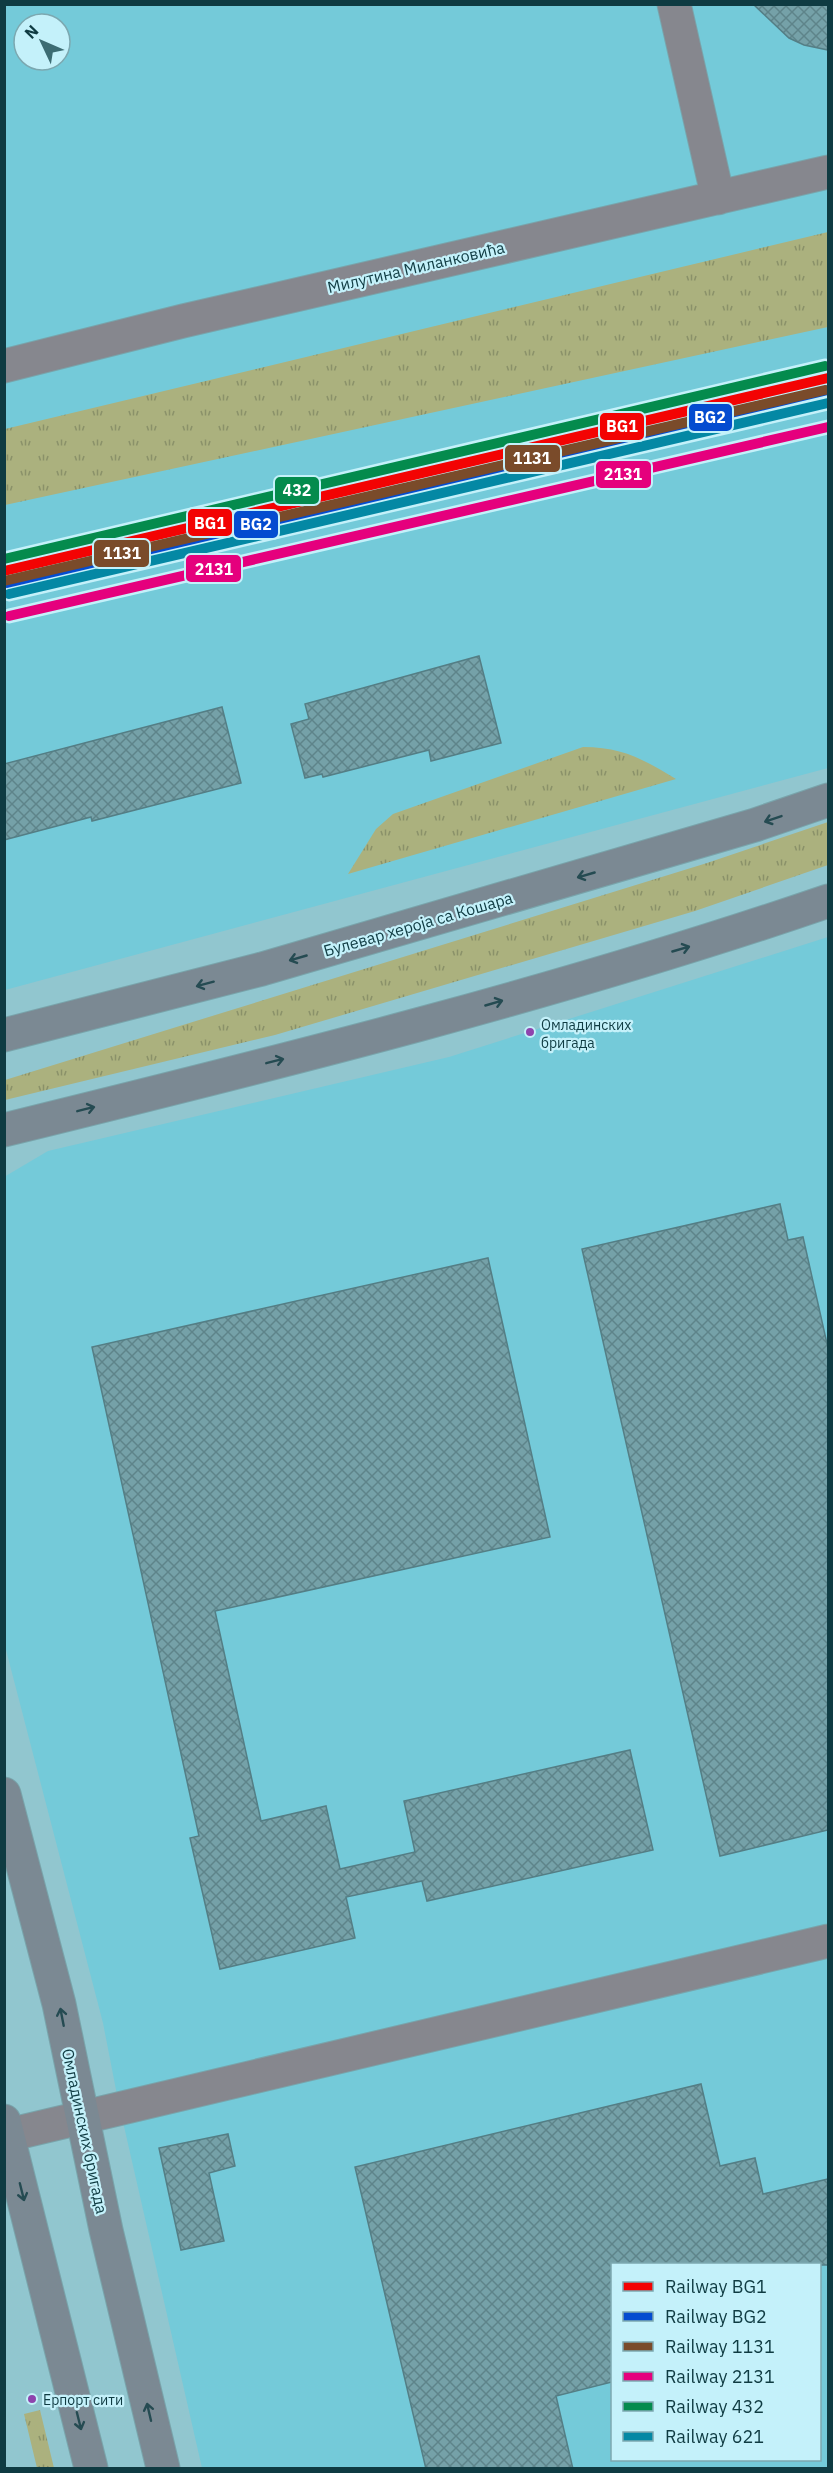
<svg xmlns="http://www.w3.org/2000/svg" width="833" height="2473" viewBox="0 0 833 2473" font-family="'IBM Plex Sans',sans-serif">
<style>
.built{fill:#74cad9;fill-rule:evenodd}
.grass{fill:url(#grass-tufts)}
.building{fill:url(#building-cross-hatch);stroke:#547e85;stroke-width:1.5}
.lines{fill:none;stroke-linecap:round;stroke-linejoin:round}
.minor-casing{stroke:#79a4ab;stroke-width:35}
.major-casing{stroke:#79a4ab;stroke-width:35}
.minor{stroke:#86878e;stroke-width:33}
.major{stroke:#7b8993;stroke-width:33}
.rail-1-casing{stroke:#c4f1fa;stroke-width:15}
.rail-2-casing{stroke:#c4f1fa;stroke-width:15}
.rail-3-casing{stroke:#c4f1fa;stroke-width:15}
.rail-4-casing{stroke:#c4f1fa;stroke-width:15}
.rail-5-casing{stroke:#c4f1fa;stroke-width:15}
.rail-6-casing{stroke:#c4f1fa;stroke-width:15}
.rail-1{stroke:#f30303;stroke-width:10}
.rail-2{stroke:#044cd0;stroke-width:10}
.rail-3{stroke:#7a4b2a;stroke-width:10}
.rail-4{stroke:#e5007d;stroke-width:10}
.rail-5{stroke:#048b4d;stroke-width:10}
.rail-6{stroke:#0488a4;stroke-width:10}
.oneway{stroke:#254b52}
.bus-dot{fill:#8e44ad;stroke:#c4f1fa;stroke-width:2}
.labels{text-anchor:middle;stroke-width:4.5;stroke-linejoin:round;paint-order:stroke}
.bus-label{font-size:14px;fill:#0f3b42;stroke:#c4f1fa;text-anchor:start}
.street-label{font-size:16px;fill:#0f3b42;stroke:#c4f1fa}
.line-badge{stroke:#c4f1fa;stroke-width:2}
.badge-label{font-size:16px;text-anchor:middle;font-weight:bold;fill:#fff}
</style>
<defs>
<pattern id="grass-tufts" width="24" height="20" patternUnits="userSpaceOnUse" patternTransform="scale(1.5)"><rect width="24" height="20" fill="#abb17e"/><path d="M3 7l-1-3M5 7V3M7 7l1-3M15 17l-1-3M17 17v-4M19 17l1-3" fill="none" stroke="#8a9169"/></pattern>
<pattern id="building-cross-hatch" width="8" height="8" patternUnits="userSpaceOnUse" patternTransform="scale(1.5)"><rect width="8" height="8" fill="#75a1a8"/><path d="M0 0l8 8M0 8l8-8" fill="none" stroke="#5e848a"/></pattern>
</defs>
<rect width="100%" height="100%" fill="#91c6cf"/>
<path class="built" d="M 5,5 L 828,5 L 828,768 L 5,990 ZM 24,24 L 60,24 L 60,60 L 24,60 Z
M 828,937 L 828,2468 L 202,2468 L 118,2100 L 103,2023 L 5,1646 L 4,1177 L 48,1151 L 449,1057 ZM 612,2264 L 820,2264 L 820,2460 L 612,2460 Z"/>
<path class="grass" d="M 828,232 L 828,327 L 5,505 L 5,429 Z
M 583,747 C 622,747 643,759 676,779 L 348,874 L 376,829 L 393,814 Z
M 828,822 L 828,865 L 695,911 L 275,1035 L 5,1100 L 5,1080 L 707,863 Z
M 40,2410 L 54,2468 L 37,2468 L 24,2414 Z"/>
<path class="building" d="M 753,4 L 828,4 L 828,50 L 804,45 L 789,38 Z
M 479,656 L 501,743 L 431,761 L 429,750 L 323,777 L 322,774 L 305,778 L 291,724 L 309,719 L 305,704 Z
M 222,707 L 241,783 L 92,821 L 91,817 L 4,840 L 4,764 Z
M 780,1204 L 788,1240 L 803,1237 L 828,1348 L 828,1830 L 720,1856 L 582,1249 Z
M 488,1258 L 550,1537 L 215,1611 L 261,1821 L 326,1806 L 340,1869 L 415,1852 L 404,1801 L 630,1750 L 653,1850 L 427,1901 L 422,1881 L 346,1897 L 355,1938 L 220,1969 L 190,1838 L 199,1836 L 92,1347 Z
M 701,2084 L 720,2166 L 755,2158 L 763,2194 L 828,2179 L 828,2265 L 612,2265 L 612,2382 L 556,2396 L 573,2469 L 426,2469 L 355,2167 Z
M 228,2134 L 235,2166 L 209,2173 L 224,2241 L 181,2250 L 159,2148 Z"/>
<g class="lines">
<g class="minor-casing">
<path id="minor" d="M 674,4 L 718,198
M 4,366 L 183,321 L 828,172
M 4,2136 L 828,1941"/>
</g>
<g class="major-casing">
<path id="major" d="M 4,1035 L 262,969 L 755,825 L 828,800
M 4,1130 C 281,1062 559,993 828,901
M 4,1794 L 59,2004 L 106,2230 L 163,2468
M 4,2121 L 91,2468"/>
</g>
<use href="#minor" class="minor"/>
<use href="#major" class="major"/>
<g class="rail-1-casing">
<path id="rail-1" d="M 4,571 L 828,378"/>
</g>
<g class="rail-2-casing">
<path id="rail-2" d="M 7,583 L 828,390"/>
</g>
<g class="rail-3-casing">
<path id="rail-3" d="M 4,581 L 825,390"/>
</g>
<g class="rail-4-casing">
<path id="rail-4" d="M 9,616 L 828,427"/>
</g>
<g class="rail-5-casing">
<path id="rail-5" d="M 4,559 L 825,366"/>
</g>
<g class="rail-6-casing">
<path id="rail-6" d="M 9,594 L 828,403"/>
</g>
<use href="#rail-1" class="rail-1"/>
<use href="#rail-2" class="rail-2"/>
<use href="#rail-3" class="rail-3"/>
<use href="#rail-4" class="rail-4"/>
<use href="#rail-5" class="rail-5"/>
<use href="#rail-6" class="rail-6"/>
</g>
<defs><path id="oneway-shaft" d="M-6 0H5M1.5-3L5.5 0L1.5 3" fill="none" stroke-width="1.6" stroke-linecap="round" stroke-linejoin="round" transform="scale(1.5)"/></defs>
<g class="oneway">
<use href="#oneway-shaft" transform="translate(773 819) rotate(161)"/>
<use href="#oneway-shaft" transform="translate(586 875) rotate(164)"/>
<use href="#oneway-shaft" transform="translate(681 949) rotate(-16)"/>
<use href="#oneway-shaft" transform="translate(298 958) rotate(164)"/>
<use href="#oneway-shaft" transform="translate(205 984) rotate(165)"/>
<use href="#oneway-shaft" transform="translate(494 1003) rotate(-16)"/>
<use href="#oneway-shaft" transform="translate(275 1061) rotate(-14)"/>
<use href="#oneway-shaft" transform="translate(86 1109) rotate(-14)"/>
<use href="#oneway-shaft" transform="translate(62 2017) rotate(-101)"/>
<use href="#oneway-shaft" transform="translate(22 2192) rotate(76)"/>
<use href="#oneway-shaft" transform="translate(149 2412) rotate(-103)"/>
<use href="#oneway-shaft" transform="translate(79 2421) rotate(76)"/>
</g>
<g class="bus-dot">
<circle cx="530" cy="1032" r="5"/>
<circle cx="32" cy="2399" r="5"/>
</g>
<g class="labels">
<g class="bus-label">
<text x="541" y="1030">Омладинских<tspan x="541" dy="18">бригада</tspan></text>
<text x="43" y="2405">Ерпорт сити</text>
</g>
<g class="street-label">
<text transform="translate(416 267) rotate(-13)" y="6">Милутина Миланковића</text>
<text transform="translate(418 924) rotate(-16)" y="6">Булевар хероја са Кошара</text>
<text transform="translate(85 2131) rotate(78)" y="6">Омладинских бригада</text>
</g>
</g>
<g class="line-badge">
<rect x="688" y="403" width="45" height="29" rx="6" fill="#044cd0"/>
<rect x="599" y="412" width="46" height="29" rx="6" fill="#f30303"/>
<rect x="504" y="444" width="57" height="29" rx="6" fill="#7a4b2a"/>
<rect x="595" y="460" width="57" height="29" rx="6" fill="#e5007d"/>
<rect x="274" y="476" width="46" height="29" rx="6" fill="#048b4d"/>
<rect x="187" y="508" width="46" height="29" rx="6" fill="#f30303"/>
<rect x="233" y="510" width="46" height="29" rx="6" fill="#044cd0"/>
<rect x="93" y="539" width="57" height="29" rx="6" fill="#7a4b2a"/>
<rect x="185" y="554" width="57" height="29" rx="6" fill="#e5007d"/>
</g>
<g class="badge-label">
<text x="710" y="423">BG2</text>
<text x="622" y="432">BG1</text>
<text x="532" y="464">1131</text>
<text x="623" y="480">2131</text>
<text x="297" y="496">432</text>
<text x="210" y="529">BG1</text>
<text x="256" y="530">BG2</text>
<text x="122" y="559">1131</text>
<text x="214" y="575">2131</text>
</g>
<rect width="833" height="2473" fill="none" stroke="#0f3b42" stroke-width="12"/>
<rect x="611" y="2263" width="210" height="198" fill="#c4f1fa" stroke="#7ca8b0" stroke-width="1.5"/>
<rect x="623" y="2282" width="30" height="9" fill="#f30303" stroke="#7ca8b0" stroke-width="1.5"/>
<text x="665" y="2293" font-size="18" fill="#0f3b42">Railway BG1</text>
<rect x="623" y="2312" width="30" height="9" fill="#044cd0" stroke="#7ca8b0" stroke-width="1.5"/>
<text x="665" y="2323" font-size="18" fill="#0f3b42">Railway BG2</text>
<rect x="623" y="2342" width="30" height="9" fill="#7a4b2a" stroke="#7ca8b0" stroke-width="1.5"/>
<text x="665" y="2353" font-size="18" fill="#0f3b42">Railway 1131</text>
<rect x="623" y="2372" width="30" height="9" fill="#e5007d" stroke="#7ca8b0" stroke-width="1.5"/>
<text x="665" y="2383" font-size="18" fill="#0f3b42">Railway 2131</text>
<rect x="623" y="2402" width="30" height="9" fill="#048b4d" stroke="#7ca8b0" stroke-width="1.5"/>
<text x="665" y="2413" font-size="18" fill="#0f3b42">Railway 432</text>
<rect x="623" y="2432" width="30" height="9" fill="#0488a4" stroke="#7ca8b0" stroke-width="1.5"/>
<text x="665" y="2443" font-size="18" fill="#0f3b42">Railway 621</text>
<g transform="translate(42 42) rotate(314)"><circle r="28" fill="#c4f1fa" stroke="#7ca8b0" stroke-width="1.5"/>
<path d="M0-4.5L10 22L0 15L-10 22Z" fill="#3c6c73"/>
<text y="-9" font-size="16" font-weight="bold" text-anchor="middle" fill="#0f3b42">N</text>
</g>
</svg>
